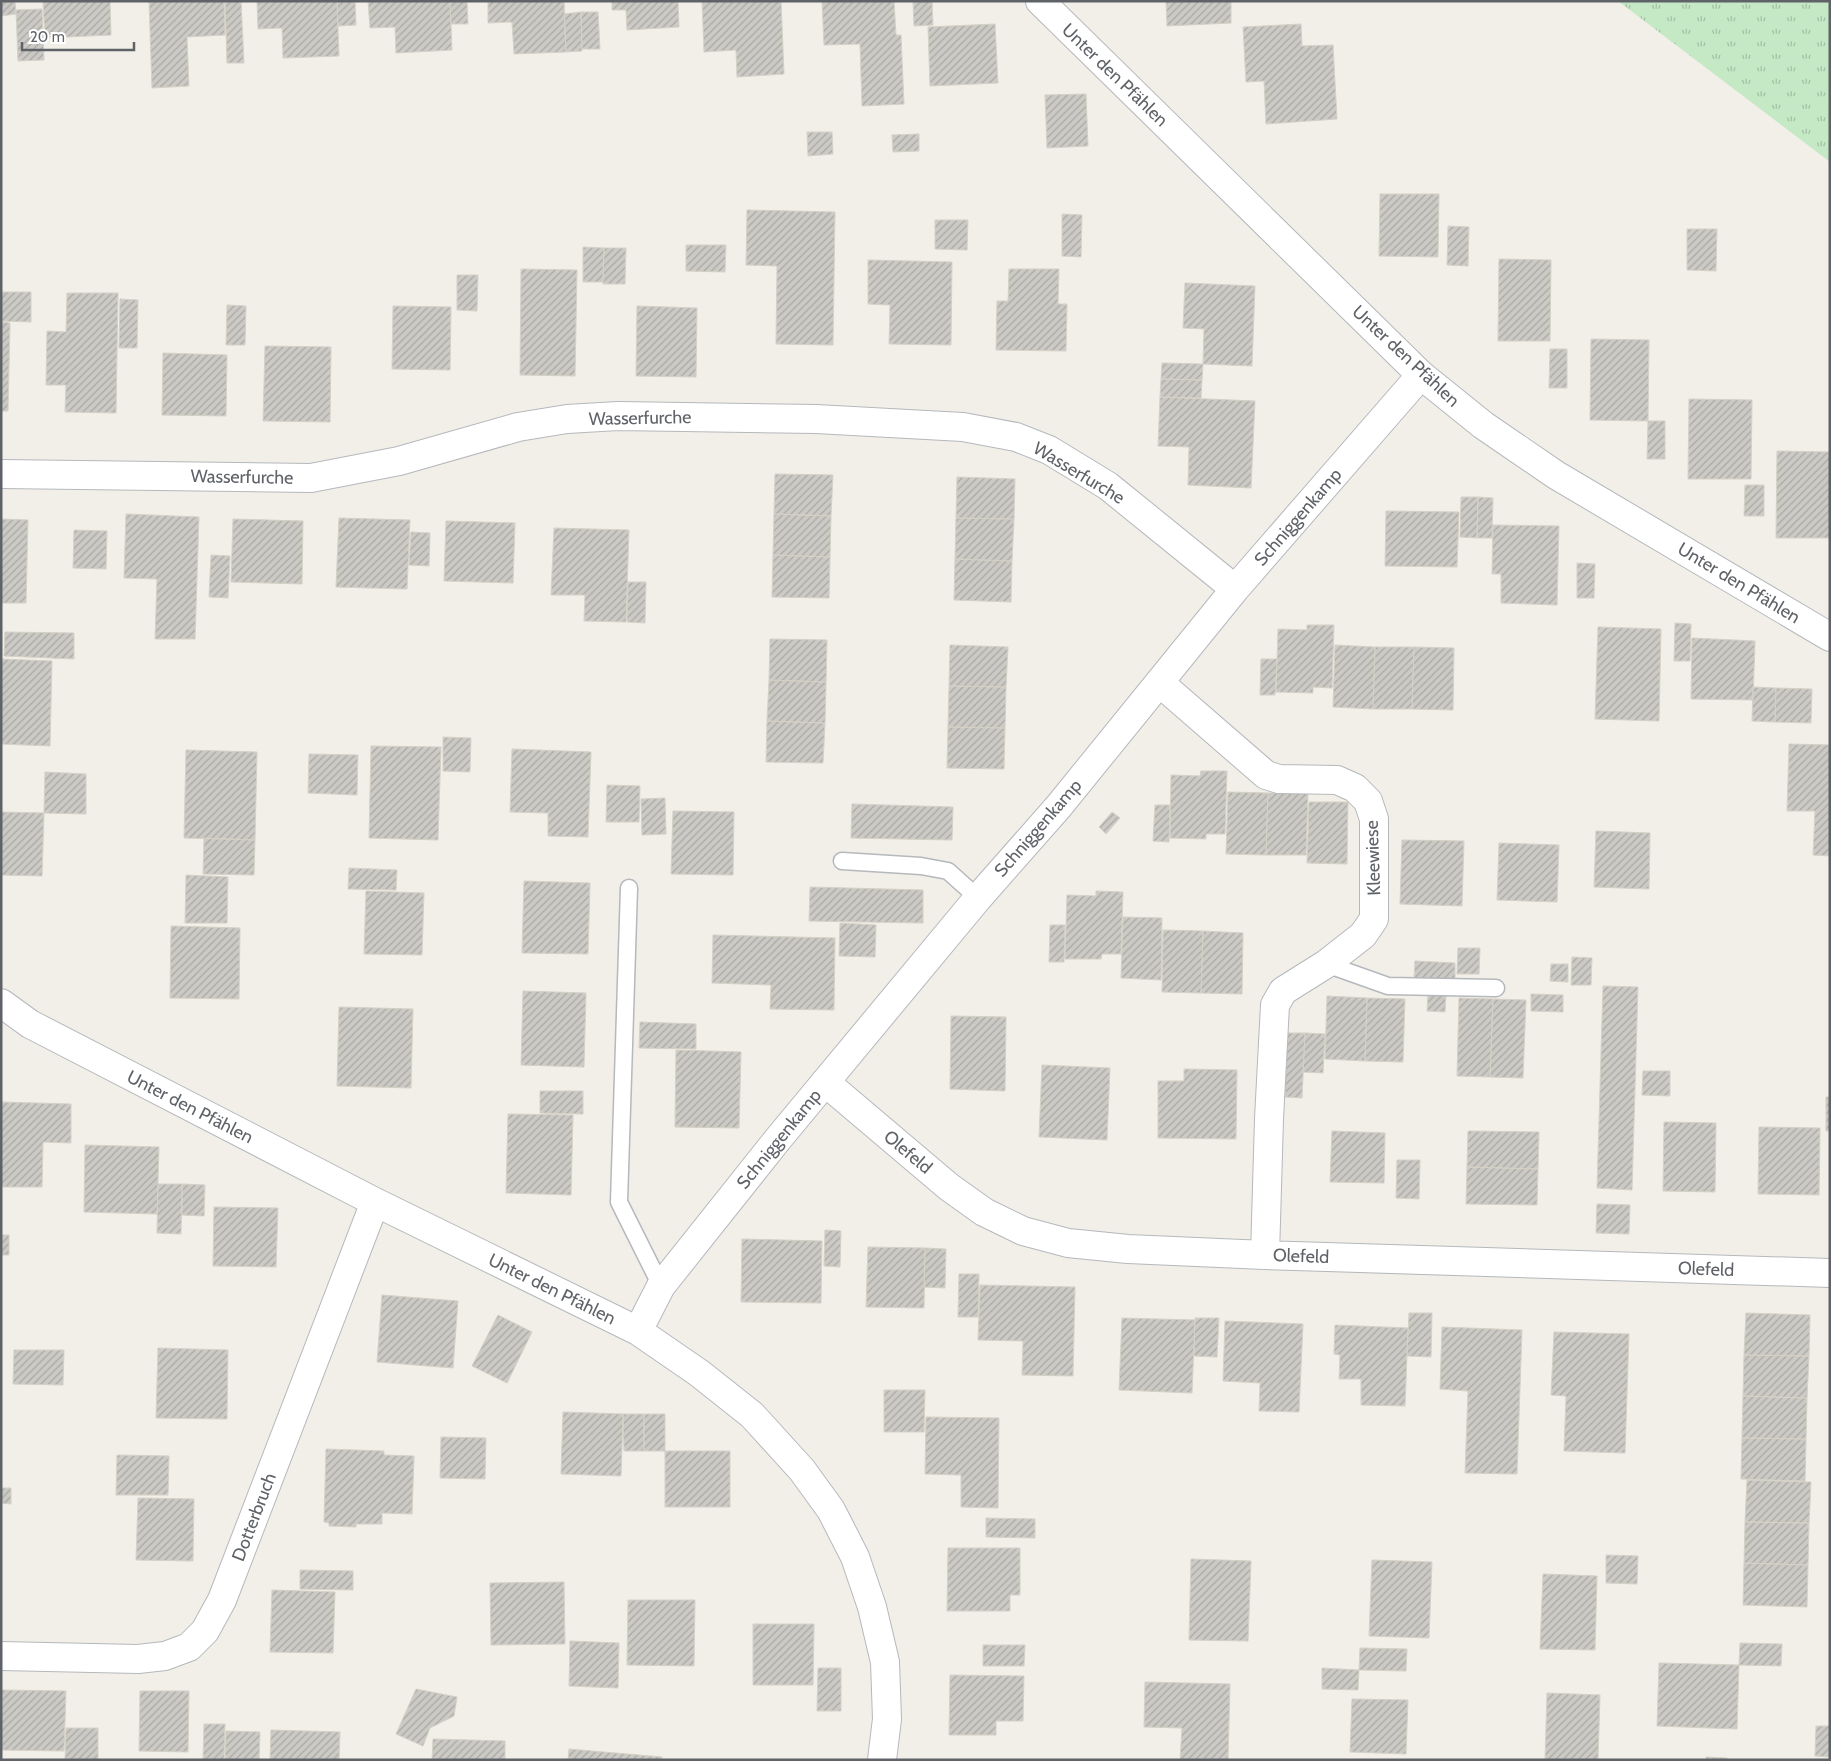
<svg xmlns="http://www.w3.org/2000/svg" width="1831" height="1761" viewBox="0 0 1831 1761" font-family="Cabin,sans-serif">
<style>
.grass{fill:url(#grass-tufts)}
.building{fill:url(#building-hatch);stroke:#d6d1c6}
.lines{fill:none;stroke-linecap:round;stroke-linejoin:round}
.service-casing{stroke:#b5b8bc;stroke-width:19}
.minor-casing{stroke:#b5b8bc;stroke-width:30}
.service{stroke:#fff;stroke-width:16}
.minor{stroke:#fff;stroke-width:28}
.labels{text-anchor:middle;stroke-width:4;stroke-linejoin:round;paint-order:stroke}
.street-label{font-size:18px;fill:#5f6368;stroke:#fff}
</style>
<defs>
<pattern id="grass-tufts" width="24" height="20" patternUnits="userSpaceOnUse" patternTransform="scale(1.25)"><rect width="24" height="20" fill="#c5e8c5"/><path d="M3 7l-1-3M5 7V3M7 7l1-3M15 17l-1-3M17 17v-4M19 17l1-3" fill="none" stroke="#a3c0a4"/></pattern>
<pattern id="building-hatch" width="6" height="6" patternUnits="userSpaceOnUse" patternTransform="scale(1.25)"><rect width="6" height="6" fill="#cccac5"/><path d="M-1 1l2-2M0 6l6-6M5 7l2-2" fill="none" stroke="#a9a8a4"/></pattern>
</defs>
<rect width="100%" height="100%" fill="#f1efe8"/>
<path class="grass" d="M 1618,1 L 1830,1 L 1830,162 Z"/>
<path class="building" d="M 1,1 L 15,1 L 16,14 L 1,16 Z
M 43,1 L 110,1 L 111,35 L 45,38 Z
M 149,1 L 224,1 L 225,35 L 187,37 L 189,86 L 152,88 Z
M 225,1 L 241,1 L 244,63 L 227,63 Z
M 257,1 L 337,1 L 339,56 L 283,58 L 282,28 L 258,29 Z
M 337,1 L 355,1 L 356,25 L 338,26 Z
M 368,1 L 450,1 L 452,50 L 396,53 L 395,27 L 370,28 Z
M 450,1 L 467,1 L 468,24 L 451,24 Z
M 488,1 L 564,1 L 566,52 L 514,54 L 512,22 L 488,23 Z
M 612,1 L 678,1 L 679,27 L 627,30 L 626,10 L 612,10 Z
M 702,1 L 781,1 L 784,74 L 737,77 L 736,50 L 704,52 Z
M 822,1 L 894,1 L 896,35 L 901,35 L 904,104 L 862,106 L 860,44 L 824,45 Z
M 913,1 L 932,1 L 933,25 L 914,26 Z
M 1166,1 L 1231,1 L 1231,23 L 1167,26 Z
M 42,9 L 44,60 L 18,61 L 16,10 Z
M 581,12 L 598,12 L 600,49 L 582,49 Z
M 581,12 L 582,51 L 566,52 L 564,14 Z
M 995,24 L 998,83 L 930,86 L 928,27 Z
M 1301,24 L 1302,46 L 1333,45 L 1337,119 L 1266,124 L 1264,81 L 1246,82 L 1243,27 Z
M 1086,94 L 1088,146 L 1047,148 L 1045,95 Z
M 807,132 L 832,132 L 833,154 L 808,156 Z
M 919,134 L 919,151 L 893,152 L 892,135 Z
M 1380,194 L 1439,194 L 1438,257 L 1379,256 Z
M 747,210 L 835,212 L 833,345 L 776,344 L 777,266 L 746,265 Z
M 1062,214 L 1082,215 L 1081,257 L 1062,256 Z
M 935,220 L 968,220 L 967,250 L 935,249 Z
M 1448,226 L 1469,227 L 1468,266 L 1447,265 Z
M 1687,229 L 1717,229 L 1716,271 L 1687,270 Z
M 686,245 L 726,245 L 725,272 L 686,271 Z
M 583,247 L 604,248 L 603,282 L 583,282 Z
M 604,248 L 626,248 L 625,284 L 603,284 Z
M 1499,259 L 1551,260 L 1550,341 L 1498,341 Z
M 868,260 L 952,262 L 951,345 L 889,344 L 890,305 L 868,304 Z
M 521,269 L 577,270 L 575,376 L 520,375 Z
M 1009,269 L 1059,269 L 1058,304 L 1067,304 L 1066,351 L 996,350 L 997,301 L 1008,301 Z
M 457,275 L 478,275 L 477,311 L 457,310 Z
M 1185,283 L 1255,286 L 1252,366 L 1203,364 L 1204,329 L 1183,328 Z
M 1,292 L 31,292 L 31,322 L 1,321 Z
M 67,293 L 118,293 L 116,413 L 65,412 L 66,385 L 46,385 L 47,331 L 66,332 Z
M 120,299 L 138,300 L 137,348 L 119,348 Z
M 227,305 L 246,306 L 245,345 L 226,345 Z
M 393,306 L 451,307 L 450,370 L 392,369 Z
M 637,306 L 697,308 L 696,377 L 636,376 Z
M 1,322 L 10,323 L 8,411 L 1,411 Z
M 1591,339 L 1649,340 L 1648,421 L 1590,420 Z
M 265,346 L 331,347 L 330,422 L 263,421 Z
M 1550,349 L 1567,349 L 1567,388 L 1549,388 Z
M 163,353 L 227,355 L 226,416 L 162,415 Z
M 1162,363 L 1203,364 L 1202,380 L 1161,379 Z
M 1161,379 L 1202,380 L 1201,398 L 1160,397 Z
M 1160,397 L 1255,401 L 1251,488 L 1188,485 L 1189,447 L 1158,446 Z
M 1689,399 L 1752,400 L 1751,479 L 1688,479 Z
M 1648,421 L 1665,421 L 1665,459 L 1647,459 Z
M 1777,451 L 1830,452 L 1830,538 L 1776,538 Z
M 775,474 L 833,475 L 831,516 L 774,514 Z
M 957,477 L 1015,479 L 1014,519 L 956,518 Z
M 1745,485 L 1764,485 L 1764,516 L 1744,516 Z
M 1461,497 L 1478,497 L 1477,538 L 1460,537 Z
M 1478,497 L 1493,498 L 1492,538 L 1477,538 Z
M 1386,511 L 1459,512 L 1457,567 L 1385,566 Z
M 126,514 L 199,517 L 195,639 L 155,639 L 157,579 L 124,578 Z
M 774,514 L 831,516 L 830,557 L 773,555 Z
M 339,518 L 410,520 L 407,589 L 336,587 Z
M 956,518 L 1014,519 L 1012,561 L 955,559 Z
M 1,519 L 28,520 L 26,603 L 1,603 Z
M 233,519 L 303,521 L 302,584 L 231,582 Z
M 446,521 L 515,523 L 513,583 L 444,581 Z
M 1493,525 L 1559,526 L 1557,605 L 1501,603 L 1501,574 L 1492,574 Z
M 554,528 L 629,530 L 626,622 L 584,621 L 585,595 L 551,595 Z
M 74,530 L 107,531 L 106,569 L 73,568 Z
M 411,532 L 430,533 L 429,566 L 409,565 Z
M 211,555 L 230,556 L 228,598 L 209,597 Z
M 773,555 L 830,557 L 829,598 L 772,597 Z
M 955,559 L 1012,561 L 1011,602 L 954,600 Z
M 1577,563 L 1595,564 L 1594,598 L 1577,598 Z
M 628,582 L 646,582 L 645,623 L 627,622 Z
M 1675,623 L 1691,624 L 1690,661 L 1674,661 Z
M 1307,625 L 1334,625 L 1332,688 L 1313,687 L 1313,693 L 1276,692 L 1278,629 L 1307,630 Z
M 1598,627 L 1661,629 L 1659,721 L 1595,719 Z
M 5,632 L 74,633 L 74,659 L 4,656 Z
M 1692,638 L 1755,641 L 1753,700 L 1691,699 Z
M 770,639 L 827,640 L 826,682 L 769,680 Z
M 950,645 L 1008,647 L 1006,687 L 949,686 Z
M 1335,645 L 1375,647 L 1373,709 L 1333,707 Z
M 1375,647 L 1414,647 L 1412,709 L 1373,709 Z
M 1414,647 L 1454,648 L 1453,710 L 1412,709 Z
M 1,659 L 52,661 L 50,746 L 1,744 Z
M 1261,659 L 1277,659 L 1275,695 L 1260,695 Z
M 769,680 L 826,682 L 825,723 L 767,721 Z
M 949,686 L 1006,687 L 1005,728 L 948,727 Z
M 1753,687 L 1776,688 L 1775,722 L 1752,721 Z
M 1776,688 L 1812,689 L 1811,723 L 1775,722 Z
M 767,721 L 825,723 L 823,763 L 766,762 Z
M 948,727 L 1005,728 L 1004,769 L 947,768 Z
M 443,737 L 471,738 L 470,772 L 443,771 Z
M 1789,744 L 1830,745 L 1830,856 L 1813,855 L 1815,811 L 1787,811 Z
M 371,746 L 441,747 L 438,840 L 369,838 Z
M 512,749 L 591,752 L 588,837 L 548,836 L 548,813 L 510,812 Z
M 186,750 L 257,752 L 255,840 L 184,838 Z
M 309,754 L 358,755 L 357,795 L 308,793 Z
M 1201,771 L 1227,771 L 1225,834 L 1206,834 L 1206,839 L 1170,838 L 1171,775 L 1200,776 Z
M 45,772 L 86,774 L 86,814 L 44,813 Z
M 607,785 L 640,786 L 639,822 L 606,822 Z
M 1228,792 L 1268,793 L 1266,855 L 1226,854 Z
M 1268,793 L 1308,793 L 1306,855 L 1266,855 Z
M 665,798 L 666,834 L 642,835 L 641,799 Z
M 1309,802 L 1348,802 L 1347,864 L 1307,863 Z
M 852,804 L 953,807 L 952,840 L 851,838 Z
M 1155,805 L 1170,805 L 1169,842 L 1153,841 Z
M 673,811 L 734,812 L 733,875 L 671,874 Z
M 1,812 L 44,813 L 42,876 L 1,875 Z
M 1112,812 L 1120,818 L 1106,834 L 1099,827 Z
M 1596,831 L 1650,833 L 1649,889 L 1594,887 Z
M 204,838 L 255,840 L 254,875 L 203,874 Z
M 1402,840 L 1464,841 L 1462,906 L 1400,904 Z
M 1499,843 L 1559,845 L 1557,902 L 1497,900 Z
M 349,868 L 397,870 L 396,890 L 348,889 Z
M 186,875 L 228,877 L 227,923 L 185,923 Z
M 524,881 L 590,883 L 588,954 L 522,953 Z
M 810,887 L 923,890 L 923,923 L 809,921 Z
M 366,891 L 424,893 L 422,955 L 364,954 Z
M 1096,891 L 1123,892 L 1121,954 L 1102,954 L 1101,959 L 1065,959 L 1067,895 L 1096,896 Z
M 1123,917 L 1162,918 L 1161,980 L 1121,978 Z
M 840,923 L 876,925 L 875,957 L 839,956 Z
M 1050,925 L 1065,925 L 1064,962 L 1049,962 Z
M 171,926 L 240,928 L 239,999 L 170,998 Z
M 1163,930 L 1203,931 L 1201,993 L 1162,992 Z
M 1203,931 L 1243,933 L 1242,994 L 1201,993 Z
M 713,935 L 835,938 L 834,1010 L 770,1009 L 771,985 L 712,983 Z
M 1458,948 L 1480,948 L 1479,974 L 1457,974 Z
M 1572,957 L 1592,958 L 1591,985 L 1571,985 Z
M 1415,961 L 1455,963 L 1455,980 L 1414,979 Z
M 1551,964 L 1568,964 L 1568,982 L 1550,981 Z
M 1603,986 L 1638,987 L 1632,1190 L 1597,1188 Z
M 523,991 L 586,993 L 584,1067 L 521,1065 Z
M 1428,994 L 1446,994 L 1445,1012 L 1427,1011 Z
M 1531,994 L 1563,995 L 1563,1012 L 1531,1011 Z
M 1327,996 L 1367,998 L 1365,1061 L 1325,1059 Z
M 1367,998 L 1405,999 L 1403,1062 L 1365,1061 Z
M 1459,998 L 1493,999 L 1490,1077 L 1457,1076 Z
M 1493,999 L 1526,1000 L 1523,1078 L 1490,1077 Z
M 339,1007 L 413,1009 L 411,1088 L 337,1086 Z
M 951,1016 L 1006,1017 L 1005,1091 L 950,1089 Z
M 640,1022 L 696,1024 L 696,1049 L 639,1048 Z
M 1287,1033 L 1305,1033 L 1302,1098 L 1285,1097 Z
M 1305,1033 L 1325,1034 L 1323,1073 L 1303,1072 Z
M 676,1050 L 741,1052 L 739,1128 L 675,1127 Z
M 1042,1065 L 1110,1068 L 1107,1140 L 1039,1137 Z
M 1184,1069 L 1237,1070 L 1236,1139 L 1158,1138 L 1158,1081 L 1184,1081 Z
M 1643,1071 L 1670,1071 L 1670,1096 L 1642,1095 Z
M 540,1091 L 583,1091 L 583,1114 L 540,1113 Z
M 1826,1097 L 1830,1097 L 1830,1131 L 1826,1131 Z
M 1,1102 L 71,1104 L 71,1143 L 43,1142 L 42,1187 L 1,1187 Z
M 508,1114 L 573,1115 L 571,1195 L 506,1193 Z
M 1664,1122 L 1716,1123 L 1715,1192 L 1663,1191 Z
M 1759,1127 L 1820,1128 L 1819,1195 L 1758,1194 Z
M 1332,1131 L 1385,1133 L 1384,1183 L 1330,1182 Z
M 1468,1131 L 1539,1132 L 1538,1169 L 1467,1167 Z
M 85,1145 L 159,1147 L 157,1214 L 84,1212 Z
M 1397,1160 L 1420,1160 L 1419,1199 L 1396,1198 Z
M 1467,1167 L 1538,1169 L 1537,1205 L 1466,1204 Z
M 158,1184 L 182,1184 L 181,1234 L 157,1233 Z
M 182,1184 L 205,1185 L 204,1216 L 182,1215 Z
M 1597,1204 L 1630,1205 L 1629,1234 L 1596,1233 Z
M 214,1207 L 278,1208 L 276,1267 L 213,1266 Z
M 825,1230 L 841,1231 L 840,1267 L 824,1266 Z
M 1,1235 L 9,1235 L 9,1255 L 1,1255 Z
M 742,1239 L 822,1241 L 821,1303 L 741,1302 Z
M 868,1247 L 925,1248 L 924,1308 L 866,1307 Z
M 925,1248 L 946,1249 L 945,1288 L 924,1287 Z
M 959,1274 L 979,1274 L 978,1317 L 958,1317 Z
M 980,1285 L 1075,1287 L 1073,1376 L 1022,1375 L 1023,1341 L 978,1340 Z
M 382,1295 L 458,1301 L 453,1368 L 377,1362 Z
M 1409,1313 L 1432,1313 L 1431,1357 L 1407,1356 Z
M 1746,1313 L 1810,1315 L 1809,1356 L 1744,1355 Z
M 498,1315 L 532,1332 L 507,1383 L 472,1366 Z
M 1122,1318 L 1195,1320 L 1192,1393 L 1119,1390 Z
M 1195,1318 L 1219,1318 L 1217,1357 L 1194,1356 Z
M 1225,1321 L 1303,1324 L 1299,1412 L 1259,1411 L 1260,1383 L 1223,1381 Z
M 1335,1325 L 1408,1328 L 1405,1406 L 1361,1405 L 1361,1379 L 1339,1379 L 1340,1355 L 1334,1354 Z
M 1442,1327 L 1522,1330 L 1517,1474 L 1465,1473 L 1468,1391 L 1440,1389 Z
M 1554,1332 L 1629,1334 L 1625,1453 L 1564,1451 L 1566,1396 L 1551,1395 Z
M 158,1348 L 228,1350 L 227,1419 L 156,1418 Z
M 14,1350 L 64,1350 L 63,1385 L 13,1384 Z
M 1744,1355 L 1809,1356 L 1807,1398 L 1743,1396 Z
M 884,1390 L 925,1390 L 924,1432 L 884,1432 Z
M 1743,1396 L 1807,1398 L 1806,1439 L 1742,1438 Z
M 563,1412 L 623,1414 L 621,1476 L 561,1474 Z
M 623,1414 L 644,1414 L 644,1451 L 624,1451 Z
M 644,1414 L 665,1414 L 665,1451 L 644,1451 Z
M 926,1417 L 999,1418 L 998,1508 L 961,1507 L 961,1475 L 925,1474 Z
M 441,1437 L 486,1438 L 485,1479 L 440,1478 Z
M 1742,1438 L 1806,1439 L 1805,1481 L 1741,1479 Z
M 326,1449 L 384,1451 L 384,1455 L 414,1456 L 412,1514 L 382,1513 L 382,1524 L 356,1524 L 356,1527 L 329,1526 L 329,1523 L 324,1522 Z
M 665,1451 L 730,1451 L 730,1507 L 665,1507 Z
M 117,1455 L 169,1456 L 168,1495 L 116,1495 Z
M 1747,1480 L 1811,1482 L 1809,1523 L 1745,1522 Z
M 1,1488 L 11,1488 L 11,1504 L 1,1503 Z
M 138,1498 L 194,1499 L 193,1561 L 136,1560 Z
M 986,1518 L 1035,1519 L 1035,1538 L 986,1537 Z
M 1745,1522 L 1809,1523 L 1808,1565 L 1744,1563 Z
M 948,1548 L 1020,1548 L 1020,1595 L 1010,1595 L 1010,1611 L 947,1611 Z
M 1606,1555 L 1638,1556 L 1637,1584 L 1606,1583 Z
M 1191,1559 L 1251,1561 L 1248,1641 L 1189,1640 Z
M 1372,1560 L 1432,1562 L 1429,1638 L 1369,1636 Z
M 1744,1563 L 1808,1565 L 1807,1607 L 1743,1605 Z
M 300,1570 L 353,1571 L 353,1590 L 300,1589 Z
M 1543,1574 L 1597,1576 L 1595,1650 L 1540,1649 Z
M 564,1582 L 565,1644 L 491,1645 L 490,1583 Z
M 272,1590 L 335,1592 L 333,1653 L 270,1652 Z
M 628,1600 L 695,1600 L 694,1666 L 627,1665 Z
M 753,1624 L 814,1624 L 813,1685 L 753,1685 Z
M 570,1641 L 619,1643 L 618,1688 L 569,1686 Z
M 1740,1643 L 1782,1644 L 1781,1666 L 1739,1665 Z
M 983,1645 L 1025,1645 L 1024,1666 L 983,1666 Z
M 1360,1648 L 1407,1649 L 1406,1671 L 1359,1670 Z
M 1659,1663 L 1739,1665 L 1737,1729 L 1657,1726 Z
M 818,1668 L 841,1668 L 841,1711 L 817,1711 Z
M 1322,1668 L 1359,1670 L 1358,1690 L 1322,1689 Z
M 950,1675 L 1024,1676 L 1023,1721 L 996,1721 L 996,1735 L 949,1735 Z
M 1145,1682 L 1230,1684 L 1228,1760 L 1180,1760 L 1182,1728 L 1144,1727 Z
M 416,1689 L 457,1697 L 454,1716 L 430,1728 L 423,1746 L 396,1734 Z
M 1,1690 L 66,1691 L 64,1751 L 1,1750 Z
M 140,1691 L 189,1691 L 188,1752 L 139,1751 Z
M 1547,1693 L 1600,1695 L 1598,1760 L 1545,1760 Z
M 1352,1699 L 1408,1700 L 1406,1754 L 1350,1752 Z
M 204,1724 L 225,1724 L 224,1760 L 203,1760 Z
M 1816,1726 L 1830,1726 L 1830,1757 L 1815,1756 Z
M 66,1728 L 98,1728 L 98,1760 L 65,1760 Z
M 271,1730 L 340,1732 L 339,1760 L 270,1760 Z
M 226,1731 L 260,1732 L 259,1760 L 225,1760 Z
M 433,1739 L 505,1741 L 505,1760 L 432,1760 Z
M 569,1749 L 662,1757 L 662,1760 L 568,1760 Z
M 1706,1757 L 1727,1758 L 1727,1760 L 1706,1760 Z"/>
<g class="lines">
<g class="service-casing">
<path id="service" d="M 842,861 L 921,866 L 948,871 L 978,898
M 629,888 L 619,1202 L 661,1286
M 1326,964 L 1388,986 L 1496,988"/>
</g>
<g class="minor-casing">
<path id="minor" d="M 1040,1 L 1421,375 L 1483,425 L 1556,475 L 1830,637
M 1,474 L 311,478 L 399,461 L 518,427 L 567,419 L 618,416 L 816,419 L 963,427 L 1016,437 L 1049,450 L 1108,486 L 1235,589
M 1160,683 L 1266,775 L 1279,779 L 1337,780 L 1355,788 L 1368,801 L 1374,819 L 1374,919 L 1363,935 L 1326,964 L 1283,991 L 1275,1005 L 1269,1119 L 1265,1255
M 1,1003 L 30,1024 L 375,1202 L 638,1331 L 699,1373 L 752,1415 L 802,1470 L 831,1510 L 855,1557 L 872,1607 L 885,1662 L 887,1719 L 882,1760
M 825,1082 L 949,1187 L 984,1212 L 1023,1231 L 1068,1243 L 1128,1249 L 1265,1255 L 1830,1273
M 638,1331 L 661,1286 L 778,1139 L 978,898 L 1059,806 L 1235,589 L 1421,375
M 1,1656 L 138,1659 L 165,1656 L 189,1647 L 205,1631 L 222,1600 L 375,1202"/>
</g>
<use href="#service" class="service"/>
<use href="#minor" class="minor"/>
</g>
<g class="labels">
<g class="street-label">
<text transform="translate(1115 75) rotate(44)" y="6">Unter den Pfählen</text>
<text transform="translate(1406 356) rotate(43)" y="6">Unter den Pfählen</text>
<text transform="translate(640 418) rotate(-1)" y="6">Wasserfurche</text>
<text transform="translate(1079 473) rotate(31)" y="6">Wasserfurche</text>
<text transform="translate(242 477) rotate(1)" y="6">Wasserfurche</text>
<text transform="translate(1298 517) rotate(-49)" y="6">Schniggenkamp</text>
<text transform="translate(1739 583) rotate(31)" y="6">Unter den Pfählen</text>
<text transform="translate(1038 828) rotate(-49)" y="6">Schniggenkamp</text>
<text transform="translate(1373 858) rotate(-92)" y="6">Kleewiese</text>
<text transform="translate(190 1107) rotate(27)" y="6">Unter den Pfählen</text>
<text transform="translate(779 1139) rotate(-51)" y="6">Schniggenkamp</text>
<text transform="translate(908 1152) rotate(40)" y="6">Olefeld</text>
<text transform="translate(1301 1256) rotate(2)" y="6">Olefeld</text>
<text transform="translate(1706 1269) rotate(2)" y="6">Olefeld</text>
<text transform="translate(552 1289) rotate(26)" y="6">Unter den Pfählen</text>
<text transform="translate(254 1517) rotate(-69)" y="6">Dotterbruch</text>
</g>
</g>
<rect width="1831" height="1761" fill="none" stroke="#5f6368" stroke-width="5"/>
<path d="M22 42v8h112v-8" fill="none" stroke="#5f6368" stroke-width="2.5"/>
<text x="30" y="42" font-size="15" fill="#5f6368" stroke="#ffffff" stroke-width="4" paint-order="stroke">20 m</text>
</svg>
